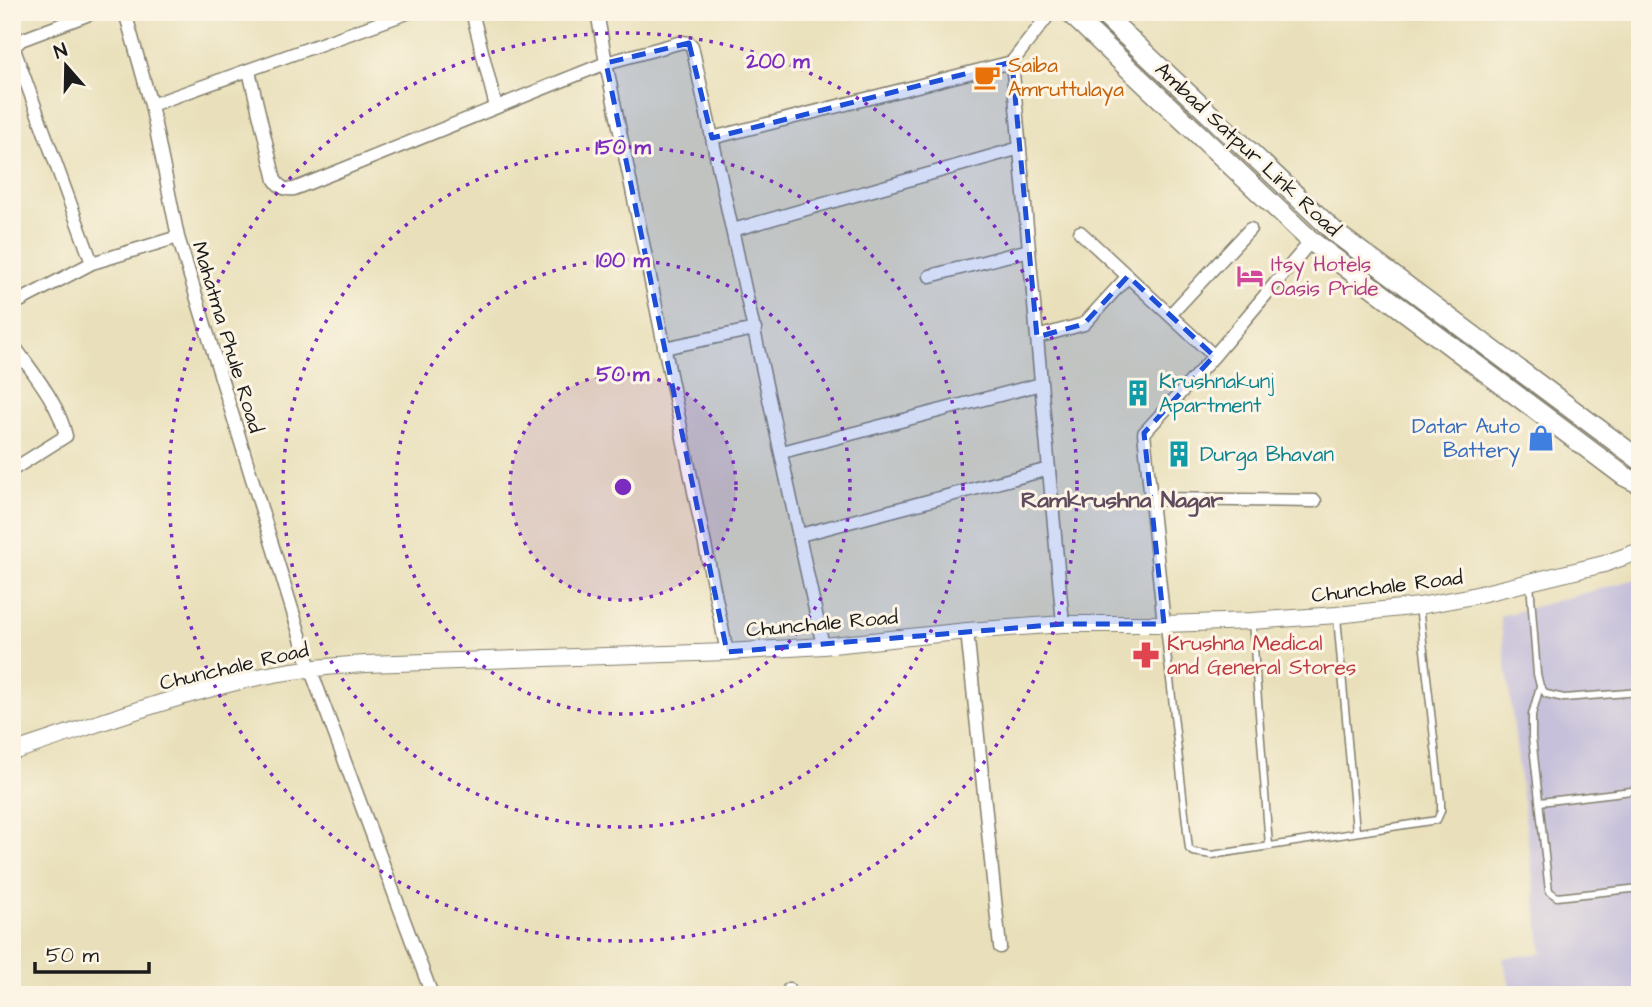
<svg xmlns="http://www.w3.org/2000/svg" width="1652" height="1007" viewBox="0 0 1652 1007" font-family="'Architects Daughter',sans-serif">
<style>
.industrial{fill:#c6c0da}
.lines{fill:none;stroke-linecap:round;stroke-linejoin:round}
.service-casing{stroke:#827e6c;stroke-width:9}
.minor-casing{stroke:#827e6c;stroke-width:15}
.tertiary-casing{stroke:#827e6c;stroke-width:18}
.primary-casing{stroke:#827e6c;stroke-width:22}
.service{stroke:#fff;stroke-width:6}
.minor{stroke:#fff;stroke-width:12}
.tertiary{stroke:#fff;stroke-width:16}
.primary{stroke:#fff;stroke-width:19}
.marked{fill:#1d4ed8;fill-opacity:0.2;stroke:#1d4ed8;stroke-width:5;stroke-dasharray:14 9;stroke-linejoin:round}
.ring{fill:none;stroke:#7b2cbf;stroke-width:3.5;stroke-dasharray:3.5 7}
.labels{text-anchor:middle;stroke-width:6;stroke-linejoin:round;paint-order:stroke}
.food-label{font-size:21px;fill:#c56008;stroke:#fcf5e5;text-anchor:start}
.street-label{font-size:21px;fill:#1c1c1c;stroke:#fcf5e5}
.hotel-label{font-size:21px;fill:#b23c85;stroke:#fcf5e5;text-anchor:start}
.culture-label{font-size:21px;fill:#0d838f;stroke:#fcf5e5;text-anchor:start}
.shop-label{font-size:21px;fill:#366cbe;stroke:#fcf5e5;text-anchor:end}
.health-label{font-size:21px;fill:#be3a42;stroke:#fcf5e5;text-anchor:start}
.neighbourhood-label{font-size:23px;font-weight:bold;fill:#604b5e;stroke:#fcf5e5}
.centre{fill:#7b2cbf;stroke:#fcf5e5;stroke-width:3.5}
.ring-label{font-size:21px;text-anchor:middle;font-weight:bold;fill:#7b2cbf;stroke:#fcf5e5;stroke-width:6;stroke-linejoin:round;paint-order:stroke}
</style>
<rect width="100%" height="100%" fill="#fcf5e5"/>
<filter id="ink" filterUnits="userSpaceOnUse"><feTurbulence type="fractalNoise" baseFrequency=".0143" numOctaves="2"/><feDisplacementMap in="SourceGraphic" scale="14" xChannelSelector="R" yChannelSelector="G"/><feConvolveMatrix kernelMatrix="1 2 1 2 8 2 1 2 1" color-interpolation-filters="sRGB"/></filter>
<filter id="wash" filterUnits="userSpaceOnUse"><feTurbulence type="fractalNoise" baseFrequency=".00686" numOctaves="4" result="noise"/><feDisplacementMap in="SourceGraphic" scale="28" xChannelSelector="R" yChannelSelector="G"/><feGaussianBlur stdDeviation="1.57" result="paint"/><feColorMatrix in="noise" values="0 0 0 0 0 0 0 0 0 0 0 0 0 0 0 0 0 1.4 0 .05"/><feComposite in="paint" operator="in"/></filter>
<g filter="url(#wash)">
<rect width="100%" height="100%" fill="#e9e0bb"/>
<path class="industrial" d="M 1640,578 L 1640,958 L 1637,959 L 1638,995 L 1512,995 L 1503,958 L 1542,953 L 1500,616 Z"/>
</g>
<g filter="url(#ink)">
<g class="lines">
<g class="service-casing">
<path id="service" d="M 1530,583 L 1537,674 L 1540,686 L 1546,694 L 1564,698 L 1640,692
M 1337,617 L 1356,831
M 1252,621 L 1269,846
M 1164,626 L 1189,849 L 1193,852 L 1212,855 L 1437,820 L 1441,811 L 1441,801 L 1419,606
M 1540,686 L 1532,715 L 1532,737 L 1549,891 L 1557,897 L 1640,888
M 1540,802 L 1640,790"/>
</g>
<g class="minor-casing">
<path id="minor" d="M 125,12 L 151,105 L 178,237 L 310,668 L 432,995
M 472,12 L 496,107
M 597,12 L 606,63 L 727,652
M 1051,12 L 1012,62 L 1063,624
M 12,49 L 21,40 L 95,12
M 14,49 L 92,263
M 249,71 L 275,180 C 280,188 286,190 294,189 L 606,63 L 682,42 L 689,43 L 692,46 L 823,646
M 151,105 L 410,12
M 712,138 L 1012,62
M 733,230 L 1020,148
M 1080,232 L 1214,356
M 930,276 L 1029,250
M 12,305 L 92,263 L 178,237
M 1170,315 L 1250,229
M 1037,337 L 1084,324 L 1128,276
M 12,343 C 32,372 58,401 66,436 L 12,470
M 664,348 L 755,329
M 782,452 L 1041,384
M 1151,499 L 1315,501
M 800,535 L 1049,469
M 1164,624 L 1144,433 L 1214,356 L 1311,241
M 967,631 L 1000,947
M 789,989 L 790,995"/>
</g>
<g class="tertiary-casing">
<path id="tertiary" d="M 12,752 C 92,726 172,696 254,678 C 291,670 328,666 366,664 L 727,652 L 823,646 L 967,631 L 1063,624 L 1164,624 L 1252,621 L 1337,615 L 1419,606 L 1468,597 L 1604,564 L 1640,551"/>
</g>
<g class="primary-casing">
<path id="primary" d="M 1069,12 L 1311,241 L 1624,476 L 1640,484
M 1101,12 L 1337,234 L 1640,460"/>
</g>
<use href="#service" class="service"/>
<use href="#minor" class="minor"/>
<use href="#tertiary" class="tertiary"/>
<use href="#primary" class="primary"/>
</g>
</g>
<path class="marked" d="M 689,43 L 712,138 L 1012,62 L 1037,337 L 1084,324 L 1128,276 L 1214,356 L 1144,433 L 1164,624 L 1063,624 L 727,652 L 606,63 Z"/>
<circle cx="623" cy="487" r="113" fill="#7b2cbf" fill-opacity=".12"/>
<g class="ring">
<circle cx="623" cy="487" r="113"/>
<circle cx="623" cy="487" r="227"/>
<circle cx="623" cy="487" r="340"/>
<circle cx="623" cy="487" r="454"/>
</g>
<defs>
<g id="cafe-bare" transform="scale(2.1)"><path d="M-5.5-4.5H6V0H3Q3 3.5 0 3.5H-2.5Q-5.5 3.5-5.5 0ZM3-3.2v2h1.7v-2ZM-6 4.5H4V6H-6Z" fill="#e8710a" stroke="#fcf5e5" stroke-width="2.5" paint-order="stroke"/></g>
<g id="hotel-bare" transform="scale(2.1)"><path d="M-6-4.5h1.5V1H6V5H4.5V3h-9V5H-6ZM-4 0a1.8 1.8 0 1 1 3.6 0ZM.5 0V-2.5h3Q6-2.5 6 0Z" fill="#d1479c" stroke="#fcf5e5" stroke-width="2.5" paint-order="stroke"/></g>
<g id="building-bare" transform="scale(2.1)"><path d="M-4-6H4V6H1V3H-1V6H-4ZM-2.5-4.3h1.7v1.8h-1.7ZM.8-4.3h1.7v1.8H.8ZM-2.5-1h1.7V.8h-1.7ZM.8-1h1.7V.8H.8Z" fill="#0f9aa8" stroke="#fcf5e5" stroke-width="2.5" paint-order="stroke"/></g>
<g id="shop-bare" transform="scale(2.1)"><path d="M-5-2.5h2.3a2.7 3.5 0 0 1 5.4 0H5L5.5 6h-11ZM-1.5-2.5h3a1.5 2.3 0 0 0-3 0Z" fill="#3f7fe0" stroke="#fcf5e5" stroke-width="2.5" paint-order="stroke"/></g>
<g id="pharmacy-bare" transform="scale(2.1)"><path d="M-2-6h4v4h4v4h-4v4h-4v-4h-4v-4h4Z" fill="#e0444e" stroke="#fcf5e5" stroke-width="2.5" paint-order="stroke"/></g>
</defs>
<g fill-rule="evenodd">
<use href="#cafe-bare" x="987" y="77"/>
<use href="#hotel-bare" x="1250" y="276"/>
<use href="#building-bare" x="1138" y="393"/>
<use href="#shop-bare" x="1541" y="438"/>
<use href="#building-bare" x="1179" y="454"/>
<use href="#pharmacy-bare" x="1146" y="655"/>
</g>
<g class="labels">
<g class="food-label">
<text x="1008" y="72">Saiba<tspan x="1008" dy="24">Amruttulaya</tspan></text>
</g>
<g class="street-label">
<text transform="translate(1248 149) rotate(43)" y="7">Ambad Satpur Link Road</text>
<text transform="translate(228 337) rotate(73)" y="7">Mahatma Phule Road</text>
<text transform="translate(1387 586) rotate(-7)" y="7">Chunchale Road</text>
<text transform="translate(822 623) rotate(-5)" y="7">Chunchale Road</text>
<text transform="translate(234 666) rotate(-13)" y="7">Chunchale Road</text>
</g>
<g class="hotel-label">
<text x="1271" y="271">Itsy Hotels<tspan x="1271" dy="24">Oasis Pride</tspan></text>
</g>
<g class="culture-label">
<text x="1159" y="388">Krushnakunj<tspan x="1159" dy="24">Apartment</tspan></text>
<text x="1200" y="461">Durga Bhavan</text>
</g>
<g class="shop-label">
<text x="1520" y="433">Datar Auto<tspan x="1520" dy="24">Battery</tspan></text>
</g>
<g class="health-label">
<text x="1167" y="650">Krushna Medical<tspan x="1167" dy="24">and General Stores</tspan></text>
</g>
<g class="neighbourhood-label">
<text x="1122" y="507">Ramkrushna Nagar</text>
</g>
</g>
<circle cx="623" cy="487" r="10" class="centre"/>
<g class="ring-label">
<text x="778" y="68">200 m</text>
<text x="623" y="154">150 m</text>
<text x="623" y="267">100 m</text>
<text x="623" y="381">50 m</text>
</g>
<rect width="1652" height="1007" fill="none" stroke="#fcf5e5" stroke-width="42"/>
<g transform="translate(66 66) rotate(340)" stroke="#fcf5e5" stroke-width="5" paint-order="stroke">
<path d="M0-5L12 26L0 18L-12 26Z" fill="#1c1c1c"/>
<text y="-10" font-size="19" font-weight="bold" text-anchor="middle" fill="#1c1c1c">N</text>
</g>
<path d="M35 962v10h114v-10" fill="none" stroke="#1c1c1c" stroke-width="3.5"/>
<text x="46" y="962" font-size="21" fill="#1c1c1c" stroke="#fcf5e5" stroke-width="5" paint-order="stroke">50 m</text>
</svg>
